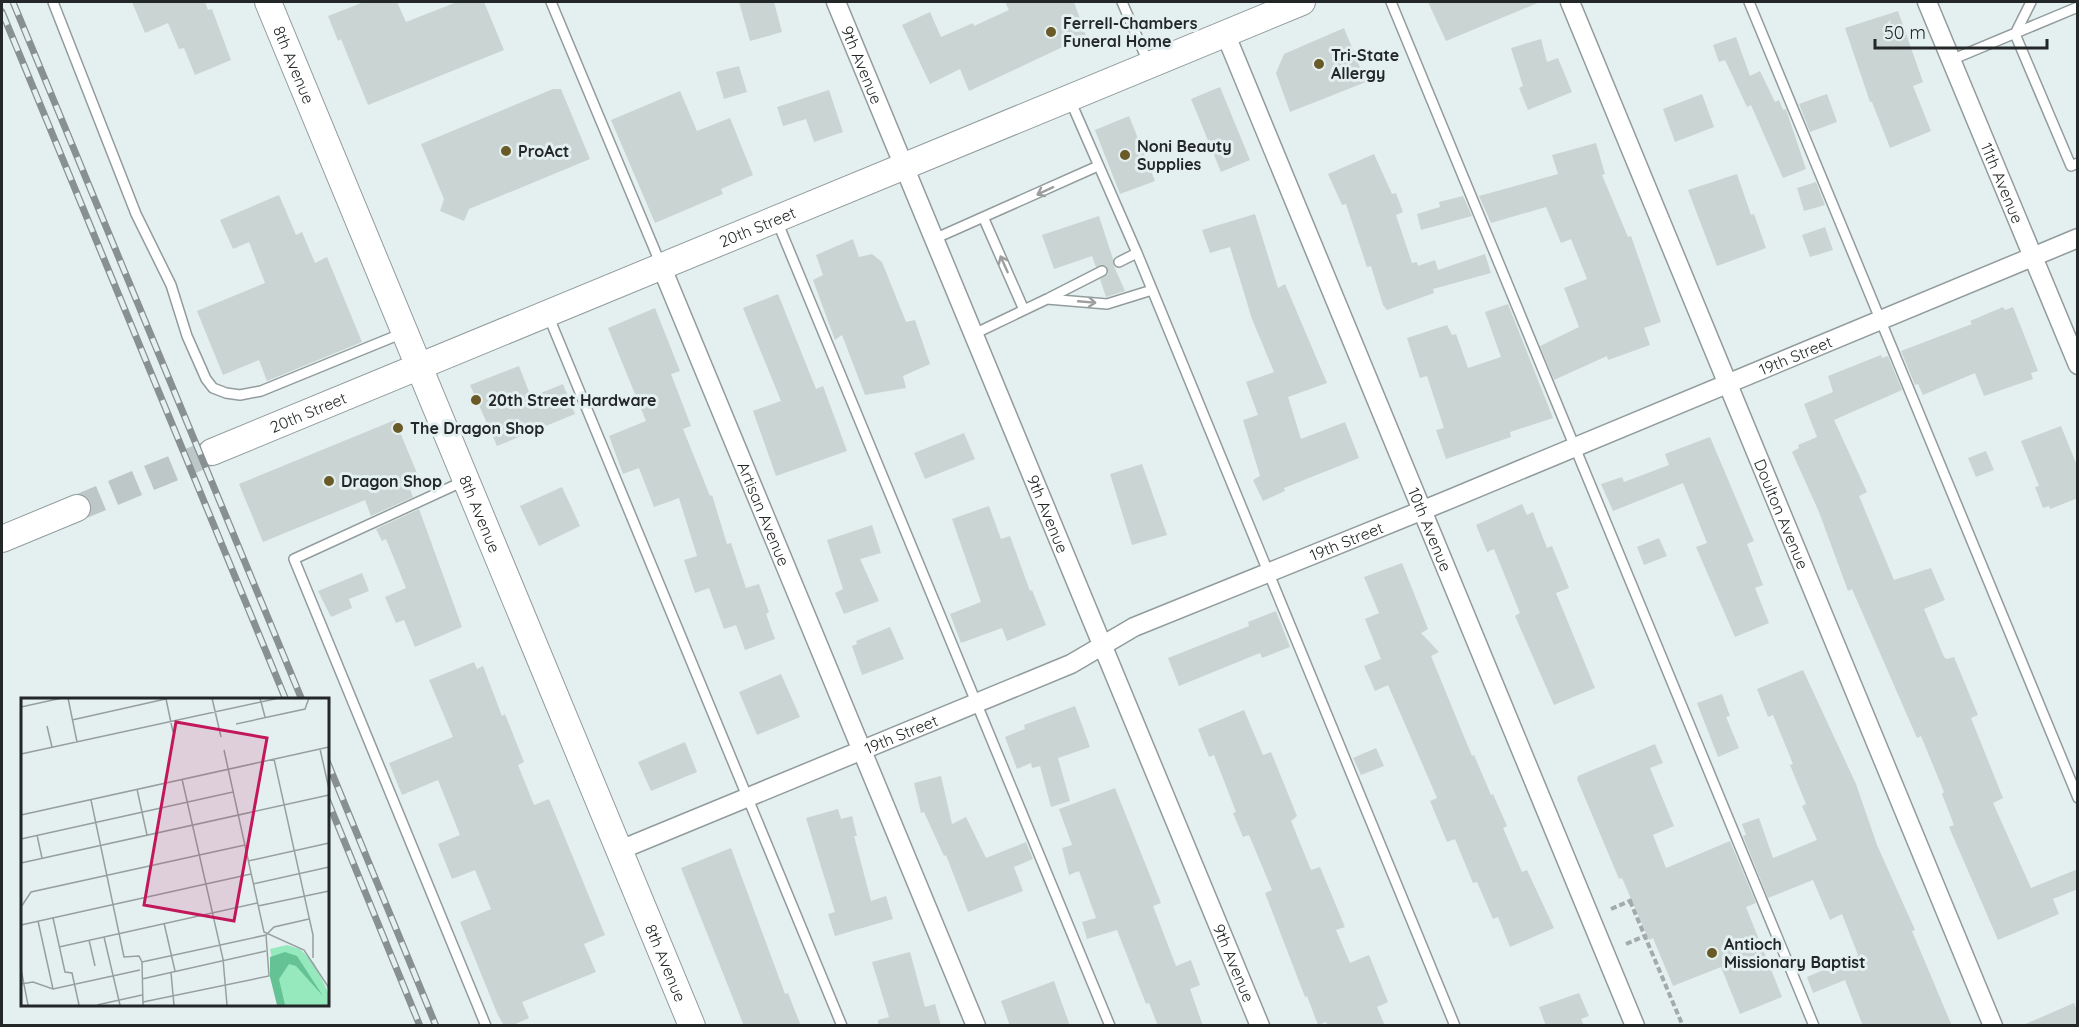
<svg xmlns="http://www.w3.org/2000/svg" width="2079" height="1027" viewBox="0 0 2079 1027" font-family="Quicksand,sans-serif">
<style>
.building{fill:#cad4d2}
.lines{fill:none;stroke-linecap:round;stroke-linejoin:round}
.secondary-tunnel{stroke:#bdc7c8;stroke-width:26;stroke-dasharray:26 13;stroke-linecap:butt}
.service-casing{stroke:#929c9d;stroke-width:12}
.minor-casing{stroke:#929c9d;stroke-width:21}
.secondary-casing{stroke:#929c9d;stroke-width:28}
.path{stroke:#a2aaab;stroke-width:4;stroke-dasharray:6 3;stroke-linecap:butt}
.service{stroke:#fff;stroke-width:9}
.minor{stroke:#fff;stroke-width:18}
.secondary{stroke:#fff;stroke-width:26}
.rail-casing{stroke:#889091;stroke-width:7}
.rail{stroke:#e4eff0;stroke-width:4.5;stroke-dasharray:14;stroke-linecap:butt}
.oneway{stroke:#9c9e9e}
.poi-dot{fill:#695a27;stroke:#e4eff0;stroke-width:2}
.labels{text-anchor:middle;stroke-width:6;stroke-linejoin:round;paint-order:stroke}
.poi-label{font-size:16px;font-weight:bold;fill:#232727;stroke:#e4eff0;text-anchor:start}
.street-label{font-size:16px;fill:#232727;stroke:#e4eff0}
.inset-road{fill:none;stroke:#979fa0;stroke-width:1.5}
.view{fill:#c2185b;fill-opacity:0.15;stroke:#c2185b;stroke-width:3}
.inset-edge{fill:none;stroke:#232727;stroke-width:3}
</style>
<rect width="100%" height="100%" fill="#e4eff0"/>
<path class="building" d="M 132,2 L 205,2 L 208,10 L 212,9 L 231,60 L 195,75 L 184,48 L 179,49 L 168,23 L 145,33 Z
M 364,2 L 397,2 L 406,22 L 457,2 L 484,2 L 504,50 L 368,105 L 341,39 L 338,41 L 328,16 Z
M 739,2 L 774,2 L 782,32 L 750,41 Z
M 1005,2 L 1074,2 L 1086,36 L 969,91 L 960,69 L 930,84 L 902,25 L 930,12 L 941,37 L 973,23 L 974,26 L 1009,10 Z
M 1428,2 L 1540,2 L 1446,41 Z
M 1898,11 L 1923,82 L 1913,86 L 1931,131 L 1890,148 L 1872,102 L 1870,102 L 1845,28 Z
M 1344,28 L 1366,82 L 1290,112 L 1276,73 L 1284,54 Z
M 1736,37 L 1750,76 L 1760,71 L 1775,102 L 1779,100 L 1783,110 L 1786,109 L 1806,169 L 1783,178 L 1751,105 L 1747,107 L 1725,60 L 1719,62 L 1713,45 Z
M 1541,39 L 1547,62 L 1558,58 L 1572,92 L 1528,110 L 1519,88 L 1523,86 L 1511,48 Z
M 739,66 L 747,92 L 724,99 L 716,72 Z
M 1220,87 L 1250,160 L 1221,172 L 1191,99 Z
M 553,89 L 561,89 L 590,159 L 469,209 L 464,221 L 440,211 L 444,199 L 421,144 Z
M 829,90 L 843,132 L 814,142 L 806,119 L 783,126 L 777,107 Z
M 680,91 L 697,131 L 730,118 L 753,175 L 721,189 L 723,194 L 655,223 L 611,120 Z
M 1702,94 L 1714,127 L 1675,142 L 1663,109 Z
M 1827,94 L 1837,122 L 1810,132 L 1799,104 Z
M 1129,116 L 1155,181 L 1120,194 L 1095,130 Z
M 1596,143 L 1605,174 L 1602,175 L 1628,237 L 1631,236 L 1661,322 L 1644,328 L 1650,345 L 1608,360 L 1607,356 L 1554,380 L 1540,346 L 1579,327 L 1564,288 L 1587,279 L 1571,239 L 1561,243 L 1546,207 L 1491,223 L 1479,196 L 1558,174 L 1552,155 Z
M 1374,154 L 1392,194 L 1396,193 L 1403,212 L 1396,215 L 1412,263 L 1417,262 L 1418,266 L 1435,260 L 1438,270 L 1485,254 L 1491,273 L 1433,289 L 1434,293 L 1387,310 L 1383,305 L 1371,266 L 1367,267 L 1346,204 L 1342,205 L 1328,174 Z
M 1737,174 L 1751,215 L 1754,214 L 1766,248 L 1717,266 L 1688,190 Z
M 1816,182 L 1825,205 L 1804,211 L 1797,188 Z
M 279,195 L 296,235 L 302,232 L 315,263 L 327,257 L 362,342 L 267,381 L 259,360 L 223,375 L 197,311 L 265,283 L 249,242 L 233,249 L 220,220 Z
M 1463,196 L 1472,216 L 1421,230 L 1417,214 L 1440,207 L 1439,202 Z
M 1255,214 L 1278,288 L 1285,284 L 1327,383 L 1288,397 L 1301,439 L 1345,422 L 1359,458 L 1284,488 L 1285,491 L 1263,501 L 1253,480 L 1260,476 L 1243,420 L 1258,415 L 1246,382 L 1274,372 L 1252,319 L 1230,247 L 1210,253 L 1202,230 Z
M 1099,216 L 1113,259 L 1113,264 L 1125,291 L 1106,297 L 1100,279 L 1108,274 L 1106,266 L 1096,267 L 1092,256 L 1054,269 L 1042,235 Z
M 1825,227 L 1833,250 L 1810,257 L 1802,235 Z
M 853,239 L 859,257 L 872,254 L 882,262 L 906,322 L 915,320 L 930,364 L 903,376 L 906,388 L 865,395 L 842,335 L 835,340 L 813,280 L 823,275 L 816,255 Z
M 778,294 L 816,389 L 823,386 L 847,451 L 776,476 L 753,411 L 781,401 L 743,308 Z
M 1508,304 L 1553,418 L 1510,432 L 1511,437 L 1446,459 L 1436,430 L 1444,428 L 1427,376 L 1420,378 L 1407,338 L 1447,325 L 1452,335 L 1456,334 L 1468,368 L 1501,357 L 1485,312 Z
M 2003,307 L 2005,310 L 2013,307 L 2023,332 L 2038,371 L 2031,373 L 2033,379 L 1984,396 L 1975,373 L 1923,395 L 1918,384 L 1915,385 L 1901,351 L 1972,324 L 1970,321 Z
M 655,308 L 680,371 L 671,374 L 691,426 L 683,429 L 710,496 L 712,495 L 727,544 L 731,543 L 746,588 L 759,584 L 769,612 L 766,614 L 775,639 L 745,650 L 736,625 L 724,629 L 709,588 L 695,593 L 684,560 L 697,556 L 679,498 L 654,507 L 639,468 L 623,474 L 609,436 L 646,421 L 608,328 Z
M 1881,355 L 1882,358 L 1888,356 L 1902,390 L 1834,420 L 1867,492 L 1859,496 L 1894,580 L 1931,568 L 1945,600 L 1924,609 L 1944,657 L 1947,659 L 1954,657 L 1978,715 L 1971,718 L 2003,798 L 1993,803 L 2031,888 L 2078,869 L 2078,889 L 2053,899 L 2059,914 L 1998,940 L 1949,827 L 1954,825 L 1942,794 L 1944,792 L 1921,736 L 1917,738 L 1852,589 L 1848,591 L 1819,512 L 1792,452 L 1799,448 L 1798,445 L 1817,437 L 1804,404 L 1833,392 L 1828,376 Z
M 519,366 L 531,397 L 563,384 L 575,414 L 497,446 L 470,385 Z
M 395,420 L 419,478 L 407,482 L 413,497 L 371,516 L 365,500 L 263,542 L 239,484 Z
M 2061,426 L 2078,468 L 2078,498 L 2050,509 L 2049,506 L 2043,508 L 2035,487 L 2039,486 L 2021,441 Z
M 964,433 L 975,459 L 925,479 L 914,453 Z
M 1710,437 L 1754,541 L 1747,544 L 1763,585 L 1755,588 L 1769,623 L 1735,637 L 1696,547 L 1707,543 L 1683,483 L 1613,511 L 1601,484 L 1622,477 L 1624,482 L 1669,465 L 1665,454 Z
M 1986,451 L 1994,470 L 1976,477 L 1968,458 Z
M 1142,464 L 1167,535 L 1132,545 L 1110,474 Z
M 562,487 L 580,526 L 539,546 L 520,506 Z
M 1522,504 L 1527,515 L 1533,512 L 1547,548 L 1552,546 L 1569,588 L 1556,593 L 1595,688 L 1554,705 L 1515,616 L 1520,613 L 1494,549 L 1487,552 L 1476,525 Z
M 989,506 L 1001,539 L 1010,536 L 1030,591 L 1032,590 L 1046,625 L 1007,641 L 1002,628 L 961,643 L 950,614 L 981,602 L 952,519 Z
M 419,509 L 462,627 L 415,647 L 404,620 L 396,623 L 385,597 L 406,588 L 386,539 L 382,541 L 376,529 Z
M 872,525 L 881,553 L 860,559 L 879,601 L 844,614 L 835,593 L 843,589 L 827,540 Z
M 1659,538 L 1667,556 L 1644,565 L 1637,547 Z
M 1402,563 L 1428,629 L 1421,633 L 1439,652 L 1431,656 L 1472,756 L 1474,755 L 1491,795 L 1493,794 L 1507,826 L 1503,828 L 1522,872 L 1527,870 L 1554,928 L 1510,947 L 1498,917 L 1493,919 L 1477,882 L 1473,883 L 1455,839 L 1447,842 L 1430,801 L 1437,798 L 1388,685 L 1375,691 L 1364,666 L 1381,659 L 1365,619 L 1379,613 L 1364,577 Z
M 362,573 L 369,591 L 349,599 L 352,608 L 331,617 L 318,591 Z
M 1276,611 L 1290,647 L 1262,658 L 1260,653 L 1179,686 L 1168,658 L 1249,626 L 1248,622 Z
M 890,627 L 904,659 L 862,675 L 852,646 L 857,644 L 856,641 Z
M 474,662 L 477,669 L 483,666 L 502,716 L 505,714 L 524,762 L 518,765 L 534,805 L 549,799 L 605,935 L 584,944 L 596,972 L 522,1002 L 529,1018 L 511,1026 L 504,1026 L 497,1013 L 460,922 L 491,909 L 475,870 L 452,879 L 438,844 L 460,835 L 438,780 L 402,795 L 389,763 L 453,737 L 429,680 Z
M 1803,670 L 1856,784 L 1877,845 L 1915,930 L 1912,931 L 1952,1026 L 1863,1026 L 1845,980 L 1813,993 L 1807,977 L 1858,955 L 1842,914 L 1830,920 L 1813,880 L 1768,898 L 1743,836 L 1746,835 L 1742,824 L 1759,818 L 1773,858 L 1817,840 L 1802,806 L 1806,804 L 1790,765 L 1793,764 L 1773,715 L 1768,717 L 1757,689 Z
M 781,674 L 800,717 L 757,735 L 739,692 Z
M 1722,694 L 1730,716 L 1726,717 L 1739,748 L 1718,757 L 1697,703 Z
M 1075,706 L 1090,747 L 1058,758 L 1070,801 L 1051,807 L 1040,766 L 1032,768 L 1031,763 L 1017,769 L 1005,737 L 1025,729 L 1024,725 Z
M 1244,710 L 1263,755 L 1271,752 L 1297,816 L 1291,821 L 1311,870 L 1320,867 L 1345,927 L 1336,930 L 1350,963 L 1369,955 L 1388,1002 L 1377,1007 L 1385,1026 L 1328,1026 L 1326,1022 L 1318,1025 L 1307,996 L 1305,997 L 1265,893 L 1272,890 L 1249,835 L 1243,837 L 1233,813 L 1236,812 L 1214,755 L 1209,757 L 1198,729 Z
M 685,742 L 697,772 L 651,791 L 638,762 Z
M 1655,744 L 1663,763 L 1650,768 L 1674,826 L 1653,835 L 1666,868 L 1730,841 L 1756,903 L 1746,907 L 1782,997 L 1740,1014 L 1721,967 L 1673,986 L 1653,938 L 1649,940 L 1622,878 L 1619,879 L 1577,779 L 1578,776 Z
M 1376,748 L 1384,766 L 1361,775 L 1353,758 Z
M 941,776 L 952,824 L 966,817 L 986,858 L 1026,842 L 1033,859 L 1014,867 L 1023,891 L 968,912 L 946,855 L 944,856 L 924,812 L 921,813 L 914,783 Z
M 1115,788 L 1161,903 L 1153,906 L 1176,966 L 1191,960 L 1200,985 L 1190,989 L 1203,1026 L 1158,1026 L 1149,1003 L 1146,1004 L 1117,930 L 1087,939 L 1082,922 L 1096,918 L 1079,871 L 1069,875 L 1062,848 L 1072,845 L 1059,809 Z
M 838,809 L 841,819 L 852,816 L 857,836 L 854,836 L 871,901 L 886,896 L 893,919 L 835,936 L 828,914 L 835,912 L 806,818 Z
M 731,848 L 785,994 L 788,993 L 801,1026 L 744,1026 L 681,868 Z
M 910,952 L 925,1007 L 935,1004 L 941,1026 L 878,1026 L 878,1020 L 889,1017 L 872,962 Z
M 1054,981 L 1070,1026 L 1010,1026 L 1001,1001 Z
M 1579,993 L 1589,1016 L 1581,1019 L 1584,1026 L 1546,1026 L 1539,1007 Z
M 2074,1003 L 2078,1013 L 2078,1026 L 2021,1026 Z"/>
<g class="lines">
<path class="secondary-tunnel" d="M 77,508 L 212,452"/>
<g class="service-casing">
<path id="service" d="M 53,2 L 136,214 L 171,285 L 187,336 L 206,379 L 213,388 L 226,393 L 240,395 L 261,391 L 403,333
M 551,2 L 661,265
M 1122,2 L 1148,62
M 1391,2 L 1814,1026
M 1749,2 L 2078,798
M 2031,2 L 2015,34 L 2071,166 L 2078,163
M 1951,60 L 2078,7
M 1070,100 L 1137,253 L 1455,1026
M 984,219 L 1024,310
M 777,221 L 1110,1026
M 934,239 L 1098,166
M 1119,262 L 1137,253
M 1049,298 L 1102,271
M 548,315 L 842,1026
M 974,334 L 1047,299 L 1107,304 L 1152,290
M 464,481 L 294,559 L 486,1026"/>
</g>
<g class="minor-casing">
<g id="minor">
<path id="s1" d="M 836,2 L 1260,1026"/>
<path id="s2" d="M 1570,2 L 1993,1026"/>
<path id="s3" d="M 1927,2 L 2078,365"/>
<path id="s4" d="M 1225,33 L 1635,1026"/>
<path id="s5" d="M 662,268 L 976,1026"/>
<path id="s6" d="M 620,850 L 1071,664 L 1134,627 L 1443,502 L 2078,238"/>
</g>
</g>
<g class="secondary-casing">
<g id="secondary">
<path id="s7" d="M 268,2 L 692,1026"/>
<path id="s8" d="M 212,452 L 1302,2"/>
<path d="M 2,539 L 77,508"/>
</g>
</g>
<path class="path" d="M 1630,901 L 1682,1024
M 1611,909 L 1632,900
M 1626,944 L 1647,935"/>
<use href="#service" class="service"/>
<use href="#minor" class="minor"/>
<use href="#secondary" class="secondary"/>
<g class="rail-casing">
<path id="rail" d="M 13,2 L 302,700
M 2,12 L 286,700
M 327,761 L 436,1026
M 327,799 L 420,1026"/>
</g>
<use href="#rail" class="rail"/>
</g>
<defs><path id="oneway-shaft" d="M-6 0H5M1.5-3L5.5 0L1.5 3" fill="none" stroke-width="1.6" stroke-linecap="round" stroke-linejoin="round" transform="scale(1.5)"/></defs>
<g class="oneway">
<use href="#oneway-shaft" transform="translate(1045 191) rotate(155)"/>
<use href="#oneway-shaft" transform="translate(1004 264) rotate(-114)"/>
<use href="#oneway-shaft" transform="translate(1087 302) rotate(5)"/>
</g>
<g class="poi-dot">
<circle cx="1051" cy="32" r="6"/>
<circle cx="1319" cy="64" r="6"/>
<circle cx="506" cy="151" r="6"/>
<circle cx="1125" cy="155" r="6"/>
<circle cx="476" cy="400" r="6"/>
<circle cx="398" cy="428" r="6"/>
<circle cx="329" cy="481" r="6"/>
<circle cx="1712" cy="953" r="6"/>
</g>
<g class="labels">
<g class="poi-label">
<text x="1063" y="29">Ferrell-Chambers<tspan x="1063" dy="18">Funeral Home</tspan></text>
<text x="1331" y="61">Tri-State<tspan x="1331" dy="18">Allergy</tspan></text>
<text x="1137" y="152">Noni Beauty<tspan x="1137" dy="18">Supplies</tspan></text>
<text x="518" y="157">ProAct</text>
<text x="488" y="406">20th Street Hardware</text>
<text x="410" y="434">The Dragon Shop</text>
<text x="341" y="487">Dragon Shop</text>
<text x="1724" y="950">Antioch<tspan x="1724" dy="18">Missionary Baptist</tspan></text>
</g>
<g class="street-label">
<text dy="6" stroke="none"><textPath href="#s1" startOffset="68">9th Avenue</textPath></text>
<text dy="6" stroke="none"><textPath href="#s7" startOffset="68">8th Avenue</textPath></text>
<text dy="6" stroke="none"><textPath href="#s3" startOffset="196">11th Avenue</textPath></text>
<text dy="6" stroke="none"><textPath href="#s8" startOffset="590">20th Street</textPath></text>
<text dy="6" stroke="none"><textPath href="#s6" startOffset="1276">19th Street</textPath></text>
<text dy="6" stroke="none"><textPath href="#s8" startOffset="104">20th Street</textPath></text>
<text dy="6" stroke="none"><textPath href="#s5" startOffset="266">Artisan Avenue</textPath></text>
<text dy="6" stroke="none"><textPath href="#s7" startOffset="554">8th Avenue</textPath></text>
<text dy="6" stroke="none"><textPath href="#s1" startOffset="554">9th Avenue</textPath></text>
<text dy="6" stroke="none"><textPath href="#s2" startOffset="554">Doulton Avenue</textPath></text>
<text dy="6" stroke="none"><textPath href="#s4" startOffset="537">10th Avenue</textPath></text>
<text dy="6" stroke="none"><textPath href="#s6" startOffset="790">19th Street</textPath></text>
<text dy="6" stroke="none"><textPath href="#s6" startOffset="304">19th Street</textPath></text>
<text dy="6" stroke="none"><textPath href="#s7" startOffset="1040">8th Avenue</textPath></text>
<text dy="6" stroke="none"><textPath href="#s1" startOffset="1040">9th Avenue</textPath></text>
</g>
</g>
<g transform="translate(21 698)">
<rect width="308" height="308" fill="#e4eff0"/>
<path d="M 266,247 L 279,251 L 293,265 L 307,294 L 307,307 L 260,307 L 249,251 Z" fill="#96e8bd"/>
<path d="M 264,254 L 276,258 L 302,298 L 275,268 L 268,266 L 258,281 L 264,307 L 256,307 L 249,279 L 249,259 Z" fill="#64c294"/>
<path class="inset-road" d="M 47,0 L 56,44M 191,0 L 200,39M 239,0 L 244,19M 145,1 L 152,34M 0,9 L 41,0M 51,22 L 149,0M 215,26 L 284,11 L 288,0M 26,28 L 31,49M 299,51 L 308,91M 203,52 L 243,234 L 283,252 L 308,290M 0,56 L 258,0M 253,61 L 292,237 L 292,260M 161,81 L 202,261 L 206,307M 116,91 L 126,137M 70,102 L 103,259 L 118,258 L 121,264M 0,117 L 308,49M 16,137 L 21,160M 0,141 L 212,94M 227,163 L 308,145M 0,165 L 308,97M 232,186 L 308,169M 237,208 L 308,193M 0,209 L 10,194 L 224,147M 32,220 L 44,274 L 51,275 L 58,307M 17,223 L 32,291M 143,225 L 154,273M 0,227 L 230,176M 83,239 L 99,307M 68,242 L 74,268M 38,249 L 236,205M 121,264 L 245,237 L 253,229 L 288,221M 121,264 L 122,307M 0,271 L 7,307M 150,275 L 153,307M 121,281 L 245,253M 0,286 L 12,284 L 32,291 L 119,272M 122,304 L 248,278 L 245,237M 76,307 L 121,297"/>
<path class="view" d="M 155,24 L 246,40 L 213,223 L 123,207 Z"/>
<rect width="308" height="308" class="inset-edge"/>
</g>
<rect width="2079" height="1027" fill="none" stroke="#232727" stroke-width="6"/>
<path d="M1875 39v9h172v-9" fill="none" stroke="#232727" stroke-width="3"/>
<text x="1884" y="39" font-size="18" fill="#232727" stroke="#e4eff0" stroke-width="4.5" paint-order="stroke">50 m</text>
</svg>
